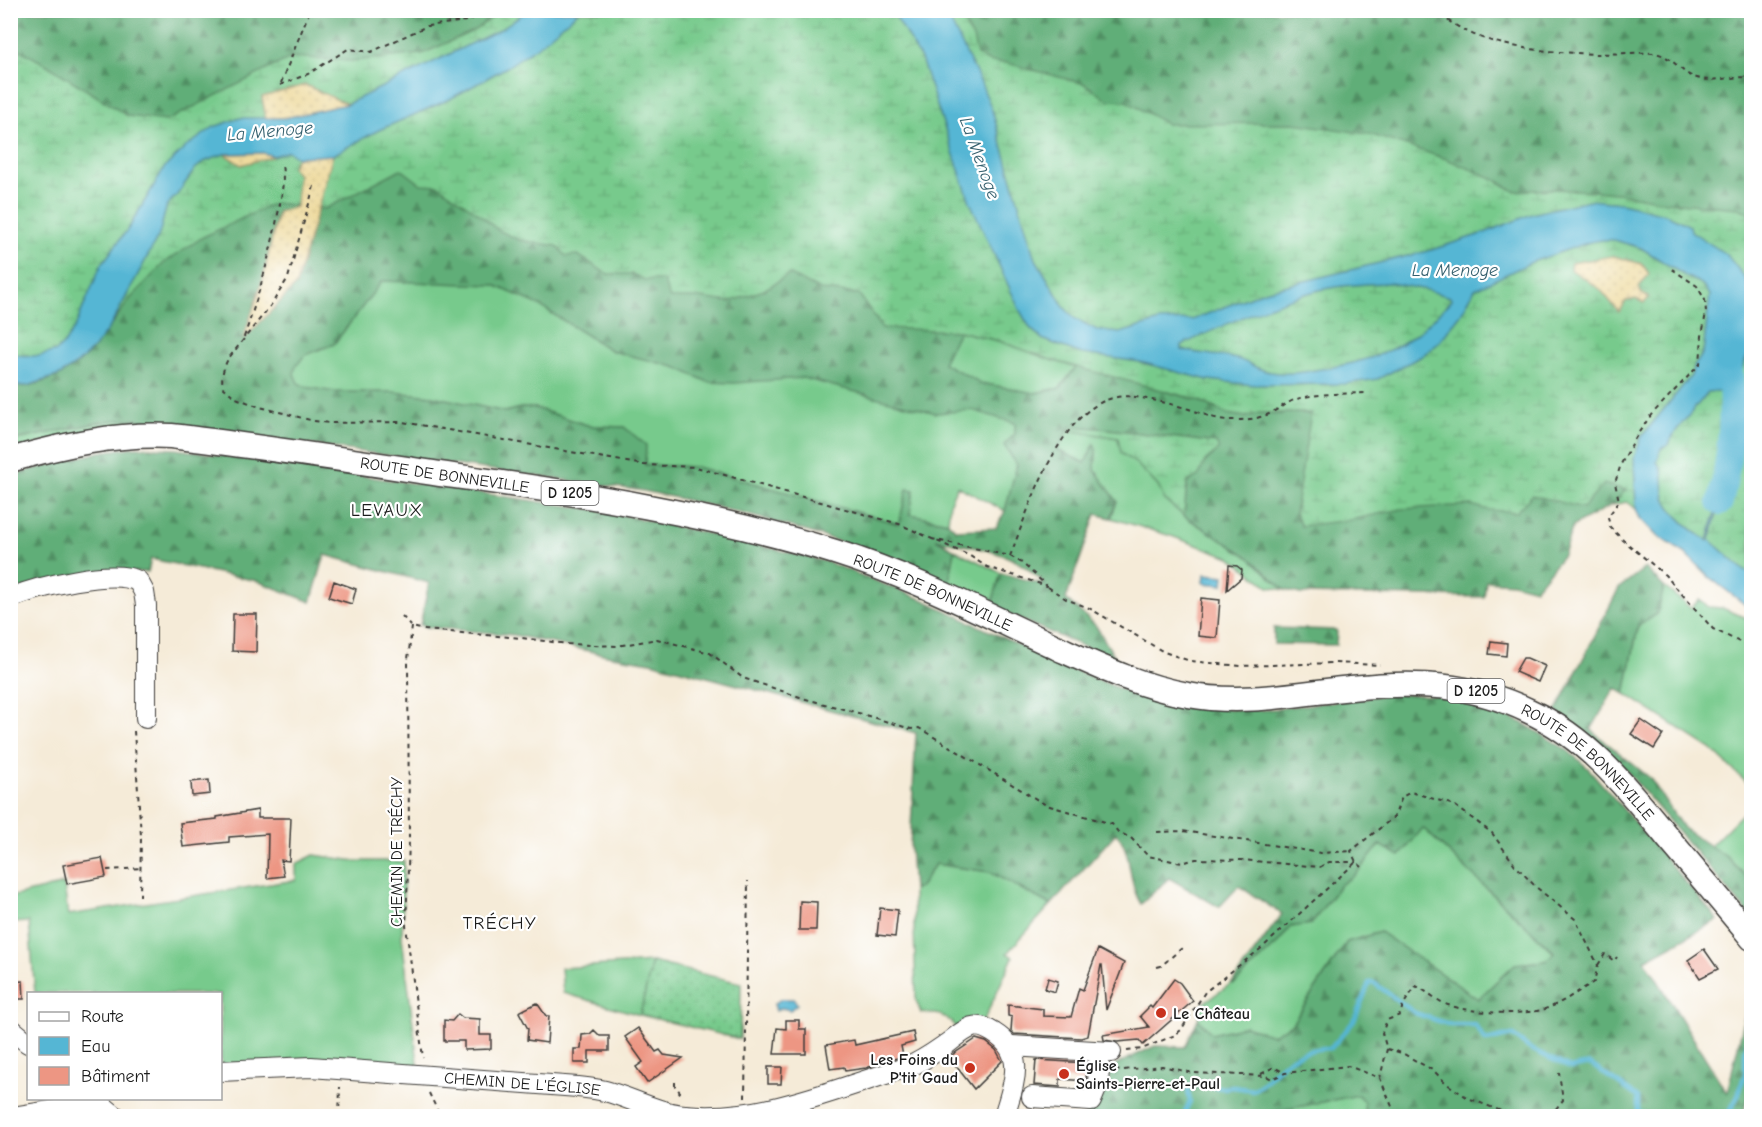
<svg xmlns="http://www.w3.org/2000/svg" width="1762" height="1127" viewBox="0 0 1762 1127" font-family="'Comic Neue',sans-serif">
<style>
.grass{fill:#77ca8c;stroke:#4a7354;stroke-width:1.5}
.forest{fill:url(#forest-firs);stroke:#3e654a;stroke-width:1.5;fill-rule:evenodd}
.wetland{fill:url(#wetland-marsh);stroke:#4a7354;stroke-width:1.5}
.sand{fill:url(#sand-dots);stroke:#857b5d;stroke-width:1.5}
.garden{fill:url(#garden-dots);stroke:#4a7354;stroke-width:1.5}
.water{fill:#55b6d4;stroke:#386978;stroke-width:1.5;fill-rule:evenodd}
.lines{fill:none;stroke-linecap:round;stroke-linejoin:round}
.stream{stroke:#55b6d4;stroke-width:4.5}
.river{stroke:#55b6d4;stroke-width:26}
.building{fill:#ed9683}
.minor-casing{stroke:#3d3b38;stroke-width:22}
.major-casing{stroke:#3d3b38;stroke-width:27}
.path{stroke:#3d3b38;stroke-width:2;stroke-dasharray:4.5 4.5;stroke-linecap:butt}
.minor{stroke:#fff;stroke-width:20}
.major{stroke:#fff;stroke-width:24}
.poi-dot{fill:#c8321e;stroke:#fff;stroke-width:2}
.labels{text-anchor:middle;stroke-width:4.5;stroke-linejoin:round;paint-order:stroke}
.shield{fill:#fff;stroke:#606060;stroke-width:1.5}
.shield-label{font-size:15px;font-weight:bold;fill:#1c1c1c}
.street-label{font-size:16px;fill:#1c1c1c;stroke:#fff}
.poi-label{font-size:16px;font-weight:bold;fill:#1c1c1c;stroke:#fff;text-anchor:start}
.water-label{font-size:18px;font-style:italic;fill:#36616f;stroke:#fff}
.neighbourhood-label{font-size:18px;letter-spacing:1.5px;fill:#1c1c1c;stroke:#fff}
</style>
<defs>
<pattern id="forest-firs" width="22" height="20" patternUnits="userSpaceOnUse" patternTransform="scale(1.5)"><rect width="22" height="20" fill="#61ae78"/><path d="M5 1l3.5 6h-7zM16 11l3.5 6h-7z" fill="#4f8d62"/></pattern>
<pattern id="wetland-marsh" width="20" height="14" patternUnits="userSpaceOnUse" patternTransform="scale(1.5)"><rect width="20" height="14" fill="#77ca8c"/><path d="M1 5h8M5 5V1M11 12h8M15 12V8" fill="none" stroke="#66ad78"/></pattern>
<pattern id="sand-dots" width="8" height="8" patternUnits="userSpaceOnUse" patternTransform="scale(1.5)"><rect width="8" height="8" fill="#eeda9e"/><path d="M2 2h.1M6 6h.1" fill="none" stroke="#ccba88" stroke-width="1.8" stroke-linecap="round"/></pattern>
<pattern id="garden-dots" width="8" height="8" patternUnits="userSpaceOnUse" patternTransform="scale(1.5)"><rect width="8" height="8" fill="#77ca8c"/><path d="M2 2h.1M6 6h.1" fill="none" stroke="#66ad78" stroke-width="1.8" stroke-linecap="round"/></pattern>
</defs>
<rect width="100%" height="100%" fill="#fff"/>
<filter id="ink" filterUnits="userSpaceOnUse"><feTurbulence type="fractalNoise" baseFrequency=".0167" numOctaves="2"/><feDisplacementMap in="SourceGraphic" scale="12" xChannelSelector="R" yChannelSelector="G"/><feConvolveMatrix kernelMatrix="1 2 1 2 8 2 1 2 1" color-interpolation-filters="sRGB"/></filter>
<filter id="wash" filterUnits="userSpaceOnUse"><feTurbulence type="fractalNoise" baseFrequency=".008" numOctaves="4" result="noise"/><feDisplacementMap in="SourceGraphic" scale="24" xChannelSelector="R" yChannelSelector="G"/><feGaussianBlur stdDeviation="1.35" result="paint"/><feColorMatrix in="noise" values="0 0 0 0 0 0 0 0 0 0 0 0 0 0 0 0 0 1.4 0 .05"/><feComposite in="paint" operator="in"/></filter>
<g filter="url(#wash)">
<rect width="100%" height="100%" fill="#f5ebd8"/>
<path class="grass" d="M 406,260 L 980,383 L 942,363 L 959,331 L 999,341 L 1076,367 L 1060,388 L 1035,393 L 1016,434 L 1017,465 L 1005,511 L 957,486 L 950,502 L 948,522 L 909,514 L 914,491 L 899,524 L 696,467 L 644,465 L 624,427 L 590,426 L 535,408 L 521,408 L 505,412 L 432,396 L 414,394 L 378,421 L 244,366 L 334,317 Z
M 129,419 L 182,424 L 183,427 L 124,424 L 11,450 L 11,441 L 107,421 Z
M 1068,430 L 1119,438 L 1121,453 L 1137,464 L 1158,486 L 1165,500 L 1184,516 L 1249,557 L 1285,590 L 1269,587 L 1230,557 L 1171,536 L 1111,518 L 1117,501 L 1095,470 L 1096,449 L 1094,445 L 1085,463 L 1057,450 Z
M 955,550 L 1001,573 L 991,607 L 948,588 Z
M 1664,587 L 1691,608 L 1699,600 L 1709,607 L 1722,608 L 1747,618 L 1751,614 L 1751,787 L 1711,749 L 1625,694 L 1638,626 L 1657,614 Z
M 1751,805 L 1751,882 L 1728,858 L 1709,847 Z
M 1423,828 L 1554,953 L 1546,961 L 1515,964 L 1478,999 L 1380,932 L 1347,942 L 1292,1024 L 1273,1035 L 1245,1026 L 1212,1034 L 1198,1019 L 1203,1003 L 1232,983 L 1234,984 L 1278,943 L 1290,927 L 1311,924 L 1340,885 L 1356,874 L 1380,844 Z
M 314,855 L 356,861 L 404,861 L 402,937 L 419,1071 L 221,1067 L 220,994 L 35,993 L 29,922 L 11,923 L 10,897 L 64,884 L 68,915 L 296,880 L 296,864 Z
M 935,864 L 990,872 L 1051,905 L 1007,953 L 1013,957 L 984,1020 L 956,1028 C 945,1013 938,1014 921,1013 L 916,1000 L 913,890 L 920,887 Z
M 652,962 L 640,1015 L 563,993 L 561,968 Z
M 1358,1095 L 1364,1102 L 1365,1116 L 1252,1116 Z"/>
<path class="forest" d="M 832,10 L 999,341 L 959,331 L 943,363 L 981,383 L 1035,393 L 1060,388 L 1076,367 L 1051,360 L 1063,347 L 1156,389 L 1198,400 L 1227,414 L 1246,417 L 1259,413 L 1311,413 L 1382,403 L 1627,490 L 1612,505 L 1573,526 L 1563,555 L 1535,589 L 1513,583 L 1486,581 L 1484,597 L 1300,594 L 1285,590 L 1249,557 L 1184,516 L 1187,483 C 1201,473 1200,463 1213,455 L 1216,443 L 1108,429 L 1071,426 L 1057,450 L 1085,463 L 1094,444 L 1096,449 L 1095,470 L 1117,501 L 1111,518 L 1096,514 L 1066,599 L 1096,626 L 1117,661 L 991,607 L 1001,573 L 1045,585 C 1014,549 980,550 936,539 L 955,550 L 948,588 C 929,578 910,568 890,560 C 811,529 727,508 644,491 L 183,427 L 182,424 L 129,419 L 107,421 L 11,441 L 11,386 L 28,386 L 45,381 L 60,375 L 78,363 L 94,348 L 147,256 L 298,174 L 296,207 L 278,212 L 263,279 L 244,338 L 333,155 ZM 382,281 L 494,285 L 537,304 L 612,351 L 675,367 L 708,382 L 734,383 L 803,378 L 936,413 L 972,410 L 1015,423 L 1015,434 L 1004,445 L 1017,465 L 1005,511 L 996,528 L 956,530 L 948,522 L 910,514 L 914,490 L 907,489 L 899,524 L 696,467 L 645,465 L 646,445 L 624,427 L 590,426 L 535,408 L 521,408 L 505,412 L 432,396 L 394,392 L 335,392 L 306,387 L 298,383 L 294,374 L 296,366 L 305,355 L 334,344 Z
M 11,11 L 527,11 L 11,327 Z
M 945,11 L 1751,11 L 1751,250 L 1532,214 L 992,110 Z
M 134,447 L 176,449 L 604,511 L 738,540 L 827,562 L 924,600 L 1052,661 L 1123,690 L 1155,699 L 1239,710 L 1265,710 L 1393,694 L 1443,696 L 1477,704 L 1523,723 L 1566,749 L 1589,769 L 1718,920 L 1645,960 L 1727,1093 L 1751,990 L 1751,1083 L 1743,1116 L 1365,1116 L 1364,1102 L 1358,1095 L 1252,1116 L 1084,1116 L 1109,1087 L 1109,1075 L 1106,1069 L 1155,1046 L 1185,1047 L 1198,1019 L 1212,1034 L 1245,1026 L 1273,1035 L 1292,1024 L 1347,942 L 1380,932 L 1478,999 L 1515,964 L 1546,961 L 1554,952 L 1423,828 L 1400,856 L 1380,845 L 1356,874 L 1340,885 L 1311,924 L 1290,927 L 1278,943 L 1234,984 L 1232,983 L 1282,914 L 1239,886 L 1219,907 L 1169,878 L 1141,904 C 1127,883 1133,851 1116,833 L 1051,905 L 990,872 L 935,864 L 920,887 L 913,890 L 910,847 L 916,733 L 651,662 L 612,656 L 514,635 L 426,627 L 420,625 L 429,583 L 325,555 L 311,602 L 257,581 L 151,559 L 148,572 L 106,572 L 11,591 L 11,475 L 100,452 Z
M 1645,568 L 1664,587 L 1657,614 L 1638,626 L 1625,694 L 1615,688 L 1591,730 L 1650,778 L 1683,828 L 1728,858 L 1751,882 L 1751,917 L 1618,761 L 1592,737 L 1556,712 L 1619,588 Z
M 1274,628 L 1337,630 L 1336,645 L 1274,644 Z"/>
<path class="wetland" d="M 502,11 L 944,11 L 953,20 L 962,20 L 973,38 L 977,55 L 990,62 L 1007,63 L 1085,84 L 1108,100 L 1126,101 L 1167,124 L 1294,123 L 1369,134 L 1444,158 L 1492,178 L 1514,191 L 1552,189 L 1594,191 L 1626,194 L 1666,202 L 1739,208 L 1751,214 L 1751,609 L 1709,577 L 1685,553 L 1656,535 L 1640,518 L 1636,509 L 1627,502 L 1612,505 L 1626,490 L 1604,484 L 1583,508 L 1532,495 L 1516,512 L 1489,510 L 1471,505 L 1402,509 L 1350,520 L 1301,526 L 1295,513 L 1311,413 L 1259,413 L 1246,417 L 1227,414 L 1198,400 L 1051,360 L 999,341 L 959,331 L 882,328 L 859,294 L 820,290 L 789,274 L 764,290 L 729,302 L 700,298 L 670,298 L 663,280 L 645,280 L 632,274 L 607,274 L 578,255 L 566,256 L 557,246 L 519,240 L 498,230 L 478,213 L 438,185 L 421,184 L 401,169 L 325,209 L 275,203 L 203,237 L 164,263 L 130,299 L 94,348 L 78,363 L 60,375 L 45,381 L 28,386 L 11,386 L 11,45 L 47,65 L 128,116 L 166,121 L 292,57 L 351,61 L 422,54 L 473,31 Z
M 1071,426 L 1108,429 L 1216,443 L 1219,449 L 1205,461 L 1199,475 L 1187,483 L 1184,516 L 1165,500 L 1158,486 L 1137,464 L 1121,453 L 1118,438 L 1068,430 Z"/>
<path class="sand" d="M 305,85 L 347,104 L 285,118 L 266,119 L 262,97 Z
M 263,153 L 274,156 L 241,165 L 224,154 Z
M 333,155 L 296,285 L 243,340 L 263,279 L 278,212 L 296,207 L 298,174 L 292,167 L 297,157 Z
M 1613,256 L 1642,264 L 1649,274 L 1639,287 L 1641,293 L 1649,298 L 1644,303 L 1636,299 L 1626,301 L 1619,312 L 1600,289 L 1570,269 L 1571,263 Z"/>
<path class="garden" d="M 652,962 L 741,983 L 740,1039 L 640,1015 Z"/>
<path class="water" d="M 527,11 L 579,11 L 538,46 L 507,67 L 450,99 L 377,131 L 333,155 L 297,157 L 288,151 L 274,156 L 263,153 L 224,154 L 204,162 L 195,169 L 177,195 L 167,205 L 159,235 L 111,325 L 94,348 L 78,363 L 60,375 L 28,386 L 11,386 L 11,355 L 39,356 L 56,351 L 64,344 L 75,327 L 101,265 L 130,226 L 164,168 L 186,147 L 214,127 L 240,118 L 285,118 L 347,104 L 499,30 Z
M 892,11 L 945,11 L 981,83 L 992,110 L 1034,256 L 1064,307 L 1074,318 L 1097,330 L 1120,333 L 1160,321 L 1192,320 L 1264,291 L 1428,251 L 1484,233 L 1532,214 L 1589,200 L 1622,203 L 1668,215 L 1690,226 L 1691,231 L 1727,255 L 1746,279 L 1751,296 L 1751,348 L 1733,390 L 1728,470 L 1710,540 L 1745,571 L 1751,573 L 1751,609 L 1709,577 L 1685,553 L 1656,535 L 1640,518 L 1636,509 L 1634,458 L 1642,436 L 1691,376 L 1693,368 L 1703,353 L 1710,295 L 1700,283 L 1687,277 L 1641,248 L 1614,240 L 1603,240 L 1590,242 L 1532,262 L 1475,289 L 1461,314 L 1441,340 L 1422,356 L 1378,379 L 1345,384 L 1254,385 L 1208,380 L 1140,362 L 1082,354 L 1063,347 L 1042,339 L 1030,328 L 1020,311 L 970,202 L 921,59 ZM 1390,283 L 1427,290 L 1450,297 L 1451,300 C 1412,345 1381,360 1321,369 C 1305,372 1288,375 1271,372 C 1260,371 1248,362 1237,359 C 1219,355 1200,354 1182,350 L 1182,345 C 1224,325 1267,305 1312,292 C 1337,285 1364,284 1390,283 ZM 1719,391 L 1731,391 L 1726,469 L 1708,541 C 1693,531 1668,513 1664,493 C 1662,482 1666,472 1657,462 L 1661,448 L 1667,446 L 1676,431 L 1708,392 Z
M 1205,574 L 1224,576 L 1223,585 L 1204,583 Z
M 781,999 L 794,999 L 797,1004 L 790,1010 L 782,1008 L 776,1011 L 774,1004 Z"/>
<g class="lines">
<path class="stream" d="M 1183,1116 L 1190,1101 L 1188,1091 L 1189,1087 L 1198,1083 L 1222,1088 L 1234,1087 L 1253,1090 C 1262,1086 1268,1078 1275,1071 C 1291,1055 1309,1048 1331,1048 L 1354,1021 L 1369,983 L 1374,983 L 1415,1013 L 1451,1025 L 1475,1025 L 1486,1041 L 1512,1035 L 1529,1048 L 1570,1068 L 1590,1064 L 1638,1097 L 1638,1112 L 1648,1116
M 1727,1116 L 1738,1096 L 1745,1073 L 1745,1050 L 1752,1030"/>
<path class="river" d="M 1720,502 C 1731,457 1735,409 1729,363"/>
</g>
<g id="blocks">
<path class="building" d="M 1229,565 L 1237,566 L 1242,570 L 1241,578 L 1227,590 Z
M 334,581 L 356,589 L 352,604 L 329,597 Z
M 1201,598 L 1220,600 L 1217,638 L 1198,636 Z
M 233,614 L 257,614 L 256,652 L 232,651 Z
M 1491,641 L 1507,643 L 1506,656 L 1489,654 Z
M 1523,658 L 1527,658 L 1545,666 L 1538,682 L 1515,672 Z
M 1641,720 L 1663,735 L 1654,749 L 1631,734 Z
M 209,780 L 210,794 L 192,796 L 191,782 Z
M 258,810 L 258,818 L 291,818 L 289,861 L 281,860 L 284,876 L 267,878 L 268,834 L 229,837 L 229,842 L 183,847 L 180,823 L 217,819 L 217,817 Z
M 102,858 L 106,877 L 67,884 L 63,865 Z
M 800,901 L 817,902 L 816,930 L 799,930 Z
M 880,908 L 898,910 L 895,937 L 877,935 Z
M 1098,949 L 1124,963 L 1106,1010 L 1102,965 L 1101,965 L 1088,1036 L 1081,1038 L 1014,1034 L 1011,1031 L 1012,1017 L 1008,1016 L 1008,1005 L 1043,1009 L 1043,1016 L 1071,1017 L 1079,988 L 1083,990 Z
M 1704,949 L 1718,969 L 1700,978 L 1688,960 Z
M 1048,978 L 1058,981 L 1055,992 L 1045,989 Z
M 1174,979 L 1180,983 L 1193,1001 L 1143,1045 L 1139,1040 L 1117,1042 L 1104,1040 L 1103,1035 L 1149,1027 L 1140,1016 L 1150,1006 L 1152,1008 Z
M 23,981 L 24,999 L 10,999 L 10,982 Z
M 537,1003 L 546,1016 L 549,1016 L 547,1043 L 527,1040 L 528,1029 L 519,1012 Z
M 458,1014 L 463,1018 L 480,1019 L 480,1035 L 491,1035 L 491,1049 L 464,1050 L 464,1041 L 444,1041 L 444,1020 L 452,1021 Z
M 786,1020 L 799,1020 L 799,1029 L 806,1029 L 806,1054 L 774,1054 L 777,1028 L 786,1029 Z
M 638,1028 L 656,1052 L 660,1050 L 664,1055 L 683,1058 L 647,1083 L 636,1067 L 643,1062 L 625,1037 Z
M 594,1030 L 600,1036 L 609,1036 L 609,1051 L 589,1051 L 589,1063 L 574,1063 L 574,1049 L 581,1049 L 582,1035 L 590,1034 Z
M 913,1032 L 915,1042 L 901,1046 L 903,1056 L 866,1068 L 845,1071 L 844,1067 L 830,1069 L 826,1045 L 854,1040 L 855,1045 Z
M 976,1039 L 986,1042 L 996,1050 L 1002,1061 L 974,1089 L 949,1057 Z
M 1036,1060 L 1087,1063 L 1086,1081 L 1060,1079 L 1060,1087 L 1034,1085 Z
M 768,1067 L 782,1067 L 781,1084 L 768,1084 Z"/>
</g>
</g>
<g filter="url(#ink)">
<use href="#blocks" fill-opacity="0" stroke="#3d3b38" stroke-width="1.5"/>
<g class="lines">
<g class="minor-casing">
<g id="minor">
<path d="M 10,598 C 38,587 112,568 138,581 L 144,592 L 146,605 L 146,718"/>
<path d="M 10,1028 L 28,1043"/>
<path d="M 1011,1046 L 1111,1052"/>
<path id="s1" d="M 220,1071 L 311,1067 L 578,1087 C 587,1088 597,1089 605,1091 C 632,1098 657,1113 685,1115 C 761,1123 837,1088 908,1067 C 923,1061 935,1052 948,1043 C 956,1037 963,1030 972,1027 C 979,1025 988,1029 994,1033 C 1028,1054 1013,1085 1004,1116"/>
<path d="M 1032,1097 L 1091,1101 L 1098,1084 L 1100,1052"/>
<path d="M 93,1098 L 115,1116"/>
<path d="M 18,1116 L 68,1108 L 90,1108"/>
</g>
</g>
<g class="major-casing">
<g id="major">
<path id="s2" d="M 10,460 C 63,445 116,433 171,436 C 265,447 360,462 454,476 C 583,494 711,514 835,552 C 912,576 985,614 1058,648 C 1100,667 1142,687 1188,695 C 1243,705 1296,694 1351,688 C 1414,681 1471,683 1529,711 C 1588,738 1628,789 1668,838 C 1696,871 1724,904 1752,938"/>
</g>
</g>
<path class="path" d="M 437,10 C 450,15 457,26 472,19 L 475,10
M 1433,10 C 1447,20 1461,30 1477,36 C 1513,50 1556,52 1594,54 C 1614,54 1634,52 1654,53 C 1673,55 1680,74 1697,78 C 1714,83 1734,75 1752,78
M 281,83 L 310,10
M 280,85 L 308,74 L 348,49 L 371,52 L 427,26 L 458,22
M 314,186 L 288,278 L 271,305 L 228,359 C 223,369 221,376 223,387 L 236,398 L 260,407 L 314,421 L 330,423 L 403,422 L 644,465 L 696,467 L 899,524 L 970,556 L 987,567 L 1047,586 L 1022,563 L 1010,556 L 932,539
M 1672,269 L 1697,286 L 1705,300 L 1706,312 L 1702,336 L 1700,364 L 1651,415 L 1637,435 L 1621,464 L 1615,483 L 1619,501 L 1608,517 L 1610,527 L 1623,540 L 1665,575 L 1713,629 L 1752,648
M 244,337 C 257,300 268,263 276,224 C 280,203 285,185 282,164
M 1010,556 C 1030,507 1065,385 1136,397 C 1154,400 1172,404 1189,409 C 1204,414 1218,421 1233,420 C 1245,420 1258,419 1269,414 C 1279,409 1287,402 1297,399 C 1318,393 1343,394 1365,393
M 1048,587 L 1066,599 L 1089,608 L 1164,652 L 1190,661 L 1241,666 L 1334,663 L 1380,665
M 402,616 L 412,627 L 425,630 L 522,638 L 568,644 L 617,646 L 657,639 L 710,653 L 743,678 L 806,699 L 862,714 L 911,729 L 919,728 L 1046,805 L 1112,824 L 1118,832 L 1131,838 L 1148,856 L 1182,863 L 1196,859 L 1242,860 L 1320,867 L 1329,862 L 1356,862
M 412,627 L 408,659 L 409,840 L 406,926 L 423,1058
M 134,731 L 141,836 L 140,896
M 1157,832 L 1183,831 L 1321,853 L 1351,851
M 1362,867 L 1356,862 L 1351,851 L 1394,817 L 1402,797 L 1411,792 L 1454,805 L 1492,833 L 1515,865 L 1536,887 L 1575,919 L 1598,965 L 1594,982 C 1578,991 1563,1003 1545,1009 C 1522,1016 1471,1013 1448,1005 C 1437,1001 1427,991 1416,986 L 1403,1005 L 1400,1015 L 1387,1020 L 1382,1033 L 1387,1049 L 1380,1078
M 107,870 L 141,868
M 1598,965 L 1605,954 L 1614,961 L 1617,957
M 1157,967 L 1161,966 L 1182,948
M 1387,1049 L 1402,1053 L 1434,1071 L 1447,1084 L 1468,1098 L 1514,1116
M 1127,1051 L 1142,1049 L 1175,1035 L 1181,1030 L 1205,992 L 1263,947 L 1356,862
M 1115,1071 L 1162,1066 L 1193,1073 L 1266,1076 L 1272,1079 L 1285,1073 L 1348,1066 L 1380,1078 L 1396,1116
M 1261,1074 L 1274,1067 L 1285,1073
M 675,1082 L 675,1086 L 680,1092 L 676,1096
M 429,1093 L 440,1116
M 745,1098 L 748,881
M 339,1116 L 340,1087
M 1550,1116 L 1563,1100 L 1559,1073"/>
<use href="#minor" class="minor"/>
<use href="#major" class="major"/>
</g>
</g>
<g class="poi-dot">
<circle cx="1161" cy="1013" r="6"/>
<circle cx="970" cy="1068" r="6"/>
<circle cx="1064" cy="1074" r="6"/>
</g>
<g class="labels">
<g class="shield">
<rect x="541.5" y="481" width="57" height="24" rx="4.5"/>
<rect x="1447.5" y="679" width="57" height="24" rx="4.5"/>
</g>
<g class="shield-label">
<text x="570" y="498">D 1205</text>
<text x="1476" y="696">D 1205</text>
</g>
<g class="street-label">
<text dy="6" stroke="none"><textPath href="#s2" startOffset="440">ROUTE DE BONNEVILLE</textPath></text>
<text dy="6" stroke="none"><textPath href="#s2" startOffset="944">ROUTE DE BONNEVILLE</textPath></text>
<text dy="6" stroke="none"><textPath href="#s2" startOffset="1644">ROUTE DE BONNEVILLE</textPath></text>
<text transform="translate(396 852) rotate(-90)" y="6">CHEMIN DE TRÉCHY</text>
<text dy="6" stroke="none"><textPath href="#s1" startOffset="303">CHEMIN DE L'ÉGLISE</textPath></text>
</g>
<g class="poi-label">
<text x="1173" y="1019">Le Château</text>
<text x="958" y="1065" text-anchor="end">Les Foins du<tspan x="958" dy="18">P'tit Gaud</tspan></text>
<text x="1076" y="1071">Église<tspan x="1076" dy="18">Saints-Pierre-et-Paul</tspan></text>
</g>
<g class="water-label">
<text transform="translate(270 131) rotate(-5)" y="6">La Menoge</text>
<text transform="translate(980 158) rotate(70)" y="6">La Menoge</text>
<text x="1455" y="276">La Menoge</text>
</g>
<g class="neighbourhood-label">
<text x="387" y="516">LEVAUX</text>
<text x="500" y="929">TRÉCHY</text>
</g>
</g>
<rect width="1762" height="1127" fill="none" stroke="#fff" stroke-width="36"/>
<rect x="27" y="992" width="195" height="108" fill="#ffffff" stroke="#a4a4a4" stroke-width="1.5"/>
<rect x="39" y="1012" width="30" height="9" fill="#ffffff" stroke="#a4a4a4" stroke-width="1.5"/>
<text x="81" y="1022" font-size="18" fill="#1c1c1c">Route</text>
<rect x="39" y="1037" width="30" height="18" fill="#55b6d4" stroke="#a4a4a4" stroke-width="1.5"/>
<text x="81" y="1052" font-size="18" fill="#1c1c1c">Eau</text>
<rect x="39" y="1067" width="30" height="18" fill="#ed9683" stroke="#a4a4a4" stroke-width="1.5"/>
<text x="81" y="1082" font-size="18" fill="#1c1c1c">Bâtiment</text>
</svg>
